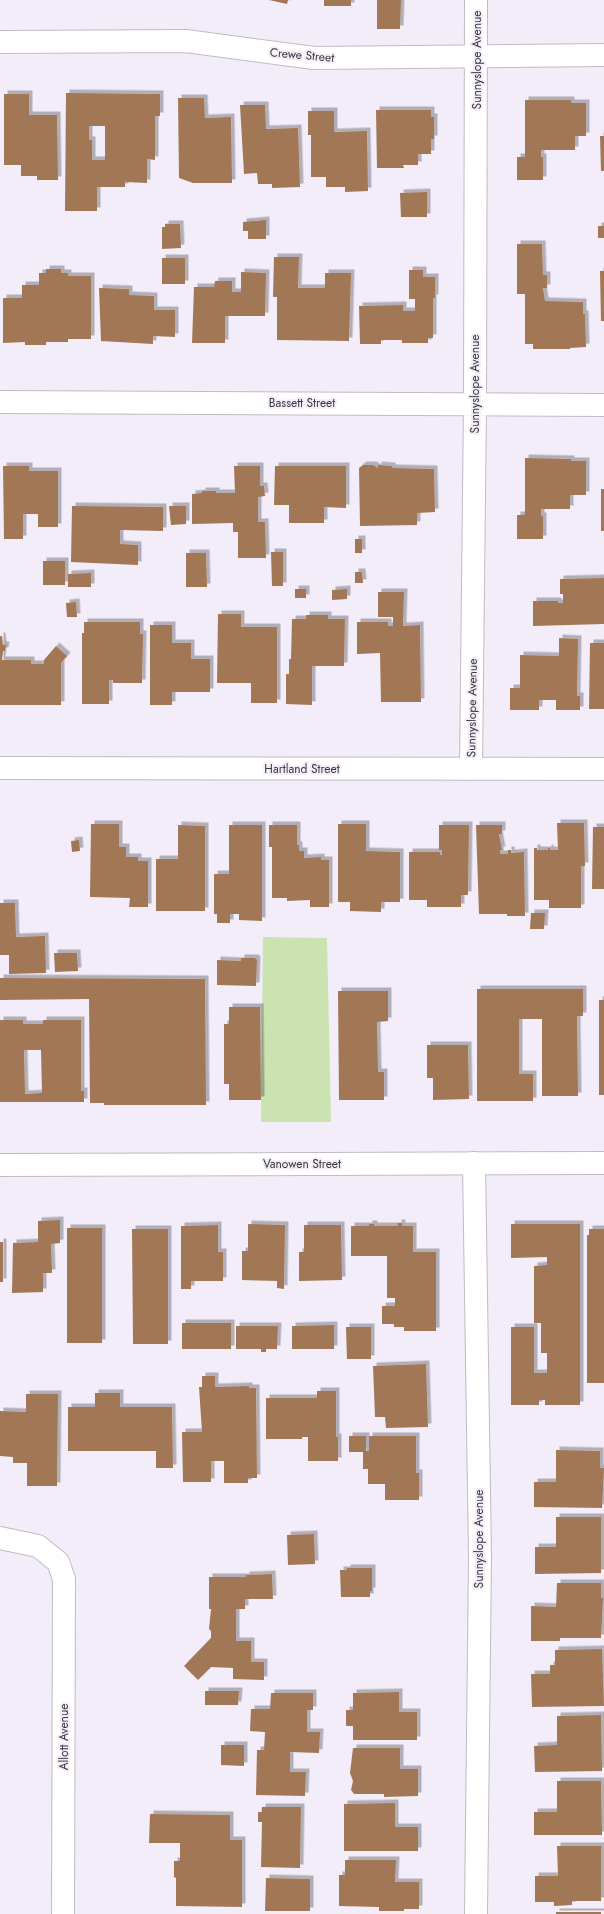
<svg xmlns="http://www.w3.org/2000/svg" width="604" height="1914" viewBox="0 0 604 1914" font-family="Jost,sans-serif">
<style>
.green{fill:#cbe2b1}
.building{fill:#a17755;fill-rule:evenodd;filter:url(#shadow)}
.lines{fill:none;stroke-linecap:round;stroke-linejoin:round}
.minor-casing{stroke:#c0bac6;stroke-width:24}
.major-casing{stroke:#c0bac6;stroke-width:24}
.minor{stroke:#fff;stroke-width:22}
.major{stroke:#fff;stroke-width:22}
.labels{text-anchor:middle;stroke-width:4;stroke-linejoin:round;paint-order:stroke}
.street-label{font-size:12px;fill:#3a383c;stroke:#f3edf9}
</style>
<defs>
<filter id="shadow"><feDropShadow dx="3.5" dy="-3.5" stdDeviation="0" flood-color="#0004"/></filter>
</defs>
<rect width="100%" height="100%" fill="#f3edf9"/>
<path class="green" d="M 263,937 L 327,938 L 331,1122 L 261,1122 Z"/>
<path class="building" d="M 269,0 L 288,0 L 287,4 Z
M 324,0 L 351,0 L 351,6 L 324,6 Z
M 377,0 L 401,0 L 400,29 L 377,29 Z
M 66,93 L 160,94 L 160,116 L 155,116 L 155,160 L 147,159 L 147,183 L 125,182 L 125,187 L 97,187 L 97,211 L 65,211 ZM 89,126 L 105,126 L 105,160 L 92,160 L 92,140 L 89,140 Z
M 4,94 L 29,94 L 29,115 L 57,115 L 58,180 L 37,180 L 37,176 L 21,176 L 21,165 L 4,165 Z
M 178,98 L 204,98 L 205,118 L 231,117 L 232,183 L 193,183 L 179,178 Z
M 525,100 L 571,100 L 571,103 L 586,103 L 586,136 L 575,136 L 575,150 L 541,150 L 541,157 L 543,157 L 543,180 L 517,180 L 517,157 L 525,157 Z
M 240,105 L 265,105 L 266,129 L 298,128 L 300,187 L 272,188 L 272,184 L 258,184 L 257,173 L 244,174 Z
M 376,110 L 431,110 L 431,117 L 434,117 L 434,139 L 431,139 L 431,154 L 418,154 L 418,165 L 403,165 L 404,168 L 377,168 Z
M 308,111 L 334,111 L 334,132 L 367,131 L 368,191 L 345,192 L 345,187 L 326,187 L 326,177 L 311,177 L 311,135 L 308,135 Z
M 600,136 L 604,136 L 604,171 L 601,171 Z
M 427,192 L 427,217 L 401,217 L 400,193 Z
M 266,220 L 266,239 L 248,239 L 248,231 L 243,231 L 243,222 Z
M 165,224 L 180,224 L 181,248 L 162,249 L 162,227 L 165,227 Z
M 598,226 L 604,226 L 604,238 L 598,238 Z
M 517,244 L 542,244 L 543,275 L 547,275 L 547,288 L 543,288 L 545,301 L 583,302 L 583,314 L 585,314 L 586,347 L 570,348 L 570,349 L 533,349 L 533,344 L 525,344 L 525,294 L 517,294 Z
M 274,257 L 299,257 L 298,288 L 325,288 L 325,273 L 351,273 L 349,341 L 277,340 L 277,297 L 273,297 Z
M 162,258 L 185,258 L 185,284 L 162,284 Z
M 46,269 L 61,269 L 61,273 L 68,273 L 68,276 L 91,276 L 91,339 L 68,339 L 68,342 L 46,342 L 46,345 L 25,345 L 25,342 L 3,343 L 3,298 L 22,298 L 22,285 L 39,285 L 39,273 L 46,273 Z
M 409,270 L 423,270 L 423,277 L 435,277 L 435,298 L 433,298 L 433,338 L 428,338 L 428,343 L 402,343 L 402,340 L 381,340 L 381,344 L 360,344 L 359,306 L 403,305 L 403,311 L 415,311 L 415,299 L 409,299 Z
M 600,271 L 604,271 L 604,321 L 601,321 Z
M 241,272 L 266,273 L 265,316 L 225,316 L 225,343 L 192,343 L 194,287 L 214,287 L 215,281 L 232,281 L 232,292 L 241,292 Z
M 99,288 L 129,289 L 129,295 L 154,296 L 154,310 L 175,310 L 175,337 L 153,336 L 153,344 L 101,341 Z
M 525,458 L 571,459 L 571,461 L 586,461 L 586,495 L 570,495 L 570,509 L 541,509 L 541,516 L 543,516 L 543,539 L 517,539 L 517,515 L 525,515 Z
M 363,465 L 373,465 L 378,468 L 378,465 L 392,466 L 392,468 L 434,469 L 435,512 L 417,513 L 417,525 L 360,526 L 359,468 Z
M 3,466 L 29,466 L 29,471 L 58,471 L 58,527 L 38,527 L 38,514 L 23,514 L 23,539 L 4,539 Z
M 234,466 L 260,466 L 260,486 L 264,486 L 265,496 L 258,497 L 258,522 L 265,522 L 266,558 L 238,558 L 238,532 L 233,532 L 233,523 L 192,524 L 192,494 L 202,493 L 202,491 L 216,491 L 216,493 L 235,493 Z
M 275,466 L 346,466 L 346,508 L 324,507 L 324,523 L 289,523 L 289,505 L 274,505 Z
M 601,489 L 604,489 L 604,531 L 601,531 Z
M 72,506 L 163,507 L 163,531 L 120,530 L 120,544 L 138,545 L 138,565 L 71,562 Z
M 169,506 L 186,506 L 186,524 L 171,525 Z
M 355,539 L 362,539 L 362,553 L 355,553 Z
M 271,552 L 283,552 L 283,586 L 272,586 Z
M 186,553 L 206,553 L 207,587 L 186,587 Z
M 43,561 L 65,561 L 65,585 L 43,585 Z
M 355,572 L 362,572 L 363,583 L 355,583 Z
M 91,573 L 91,587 L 68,587 L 68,574 Z
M 604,578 L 604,624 L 533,626 L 533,601 L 558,601 L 558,603 L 563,603 L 563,594 L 560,594 L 560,579 Z
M 295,589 L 306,589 L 306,598 L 295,598 Z
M 347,589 L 347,599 L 332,600 L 332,590 Z
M 378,592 L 404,592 L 403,626 L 420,625 L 421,702 L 381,702 L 380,653 L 357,654 L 357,622 L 388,622 L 388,626 L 393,626 L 393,617 L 378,617 Z
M 76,602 L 77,617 L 67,617 L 66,603 Z
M 218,614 L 241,614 L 241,627 L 277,627 L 277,703 L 251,703 L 251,683 L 217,683 Z
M 306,615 L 328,615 L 328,619 L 345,619 L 344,666 L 312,666 L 312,705 L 286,704 L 286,674 L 289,674 L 289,659 L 291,659 L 292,619 L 306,619 Z
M 84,622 L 140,622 L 140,634 L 143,634 L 142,683 L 113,683 L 113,680 L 109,680 L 109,704 L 82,704 L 82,633 L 84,633 Z
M 150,625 L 172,625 L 172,643 L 191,643 L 191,659 L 210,659 L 210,692 L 172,692 L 172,705 L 150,705 Z
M 0,636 L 2,636 L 3,645 L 6,645 L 5,651 L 3,651 L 2,660 L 31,660 L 31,664 L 44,664 L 44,660 L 56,646 L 67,656 L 61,663 L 61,705 L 0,705 Z
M 559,638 L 578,639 L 577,696 L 580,696 L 580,710 L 556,710 L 556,700 L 539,700 L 539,710 L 510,710 L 510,688 L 520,688 L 520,655 L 559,656 Z
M 590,643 L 604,643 L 604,709 L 589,709 Z
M 557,823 L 584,823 L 585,866 L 581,866 L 581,908 L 549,908 L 549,900 L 534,900 L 534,848 L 537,848 L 537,850 L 548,850 L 548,848 L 550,848 L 550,850 L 558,850 Z
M 91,824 L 119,824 L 119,847 L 126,847 L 126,857 L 138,857 L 138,861 L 148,861 L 148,907 L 129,907 L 130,898 L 90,897 Z
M 338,824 L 366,824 L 366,851 L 400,852 L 400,902 L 381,902 L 381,912 L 350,911 L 350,902 L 338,902 Z
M 178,825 L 205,826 L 205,911 L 156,911 L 156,859 L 178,859 Z
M 229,825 L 262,825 L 262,921 L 239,920 L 239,914 L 230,914 L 230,923 L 217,923 L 217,914 L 214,914 L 214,874 L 229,874 Z
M 269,825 L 297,825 L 297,845 L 299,845 L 299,851 L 304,851 L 304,858 L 321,857 L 321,860 L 329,860 L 329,907 L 310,907 L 310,900 L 287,901 L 287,898 L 272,898 L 272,847 L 269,847 Z
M 439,825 L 469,825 L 468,895 L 461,895 L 461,907 L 427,907 L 427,900 L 409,900 L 409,852 L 440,852 L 440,855 L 442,855 L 442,850 L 439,850 Z
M 476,825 L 502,825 L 502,834 L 499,834 L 502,850 L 500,850 L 500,854 L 508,854 L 508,850 L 511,850 L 511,853 L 524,852 L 525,916 L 507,916 L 507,914 L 479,914 Z
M 593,827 L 604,827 L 604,889 L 592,889 Z
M 79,840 L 80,851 L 72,852 L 71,841 Z
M 0,903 L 15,903 L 16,937 L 45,936 L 46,973 L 9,974 L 9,955 L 0,955 Z
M 531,913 L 545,913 L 544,929 L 530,929 Z
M 54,953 L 77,953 L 78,971 L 55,972 Z
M 241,958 L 255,958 L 257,960 L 256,986 L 217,985 L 217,960 L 241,961 Z
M 0,978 L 205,979 L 206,1105 L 104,1105 L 104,1103 L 90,1103 L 89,999 L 0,1000 Z
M 477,989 L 583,989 L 583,1016 L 577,1016 L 578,1096 L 542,1096 L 542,1019 L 519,1019 L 519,1074 L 533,1074 L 533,1101 L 477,1101 Z
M 338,991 L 388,991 L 388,1021 L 377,1022 L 378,1072 L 384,1072 L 384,1100 L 339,1100 Z
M 599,1000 L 604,1000 L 604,1095 L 599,1095 Z
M 229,1007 L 260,1007 L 261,1100 L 229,1100 L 229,1084 L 224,1084 L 224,1024 L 229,1024 Z
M 0,1020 L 23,1020 L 23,1024 L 43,1024 L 43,1020 L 81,1020 L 81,1091 L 84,1091 L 84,1102 L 0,1102 ZM 24,1050 L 41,1050 L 42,1093 L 25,1094 Z
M 427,1045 L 468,1045 L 469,1099 L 433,1100 L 433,1078 L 427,1078 Z
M 60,1220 L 60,1243 L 51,1244 L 52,1273 L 43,1273 L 43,1292 L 12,1293 L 13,1243 L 38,1242 L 38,1221 Z
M 398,1223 L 402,1223 L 402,1226 L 413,1226 L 413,1252 L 436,1252 L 436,1331 L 404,1331 L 404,1327 L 394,1327 L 394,1324 L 382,1324 L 382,1306 L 395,1306 L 395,1298 L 387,1298 L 387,1256 L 351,1256 L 351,1226 L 369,1226 L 369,1224 L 374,1224 L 374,1226 L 398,1226 Z
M 248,1224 L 285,1225 L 284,1289 L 277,1288 L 277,1281 L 242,1280 L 242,1251 L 248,1251 Z
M 511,1224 L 580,1224 L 580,1405 L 545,1405 L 545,1400 L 539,1400 L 539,1405 L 511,1405 L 511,1327 L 534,1327 L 534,1373 L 547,1373 L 547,1353 L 541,1353 L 541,1323 L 534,1323 L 534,1266 L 547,1265 L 547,1257 L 511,1258 Z
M 218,1225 L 218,1252 L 223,1252 L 223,1281 L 191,1281 L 191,1289 L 181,1289 L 181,1226 Z
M 304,1225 L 341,1225 L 342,1280 L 299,1281 L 299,1252 L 304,1252 Z
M 67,1228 L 102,1228 L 102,1343 L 67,1343 Z
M 132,1229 L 168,1229 L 168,1344 L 133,1344 Z
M 589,1229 L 604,1229 L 604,1383 L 587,1383 L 587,1235 L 589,1235 Z
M 0,1242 L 3,1242 L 3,1282 L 0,1282 Z
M 182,1323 L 231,1323 L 231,1349 L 182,1349 Z
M 334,1325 L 334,1349 L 292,1349 L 292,1326 Z
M 236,1326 L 278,1326 L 277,1349 L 266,1349 L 266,1352 L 261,1352 L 261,1349 L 236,1349 Z
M 346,1327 L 371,1327 L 371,1359 L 347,1359 Z
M 426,1364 L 428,1427 L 386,1428 L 385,1417 L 375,1417 L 373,1366 Z
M 202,1376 L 215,1376 L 215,1387 L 249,1386 L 249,1388 L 256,1388 L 257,1478 L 248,1478 L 248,1483 L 224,1483 L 224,1461 L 211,1461 L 211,1482 L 183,1482 L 182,1432 L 202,1432 L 199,1387 L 202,1387 Z
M 317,1391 L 336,1391 L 336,1437 L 338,1437 L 338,1461 L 308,1461 L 308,1437 L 302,1437 L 302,1439 L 266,1439 L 266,1398 L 317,1398 Z
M 95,1393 L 120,1393 L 120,1407 L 172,1407 L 173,1468 L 156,1468 L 156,1451 L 68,1451 L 68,1407 L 95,1407 Z
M 26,1394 L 58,1394 L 57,1486 L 27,1486 L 27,1463 L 13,1463 L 13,1457 L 0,1456 L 0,1411 L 26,1412 Z
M 349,1436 L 366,1436 L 366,1451 L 369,1451 L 369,1436 L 416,1436 L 416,1473 L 419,1473 L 419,1500 L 385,1500 L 385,1484 L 368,1484 L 368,1469 L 363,1469 L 363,1452 L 349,1452 Z
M 556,1450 L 600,1451 L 600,1468 L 604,1468 L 602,1508 L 534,1507 L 534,1482 L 556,1482 Z
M 556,1517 L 601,1517 L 601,1573 L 535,1574 L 535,1547 L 556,1547 Z
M 314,1534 L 315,1564 L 288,1565 L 287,1535 Z
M 347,1568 L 372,1568 L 372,1591 L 370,1591 L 370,1597 L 341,1597 L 340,1570 L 347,1570 Z
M 272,1574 L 273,1599 L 245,1599 L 245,1609 L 236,1609 L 236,1641 L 251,1641 L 251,1662 L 264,1662 L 264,1680 L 233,1679 L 233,1668 L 211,1667 L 198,1680 L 184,1666 L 211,1638 L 211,1631 L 209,1629 L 211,1609 L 209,1609 L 209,1577 L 246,1577 L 246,1575 Z
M 557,1583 L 601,1583 L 601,1598 L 603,1598 L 601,1638 L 560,1638 L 560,1641 L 531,1641 L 531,1606 L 556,1607 Z
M 602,1649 L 604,1706 L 532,1707 L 531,1674 L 550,1674 L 550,1665 L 555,1665 L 555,1650 Z
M 205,1691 L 239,1691 L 238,1705 L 205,1705 Z
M 399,1692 L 399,1712 L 417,1712 L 417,1740 L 353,1740 L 353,1726 L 346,1726 L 346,1710 L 353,1710 L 353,1693 Z
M 271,1693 L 313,1693 L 313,1710 L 307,1710 L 307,1732 L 320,1732 L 319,1753 L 290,1752 L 290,1772 L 306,1772 L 305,1796 L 256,1795 L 257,1750 L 264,1750 L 265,1732 L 250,1731 L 251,1709 L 270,1709 Z
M 601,1715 L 602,1771 L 535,1772 L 534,1746 L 557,1745 L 557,1716 Z
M 221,1745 L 244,1745 L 244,1766 L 221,1765 Z
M 353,1748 L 400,1748 L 400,1769 L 418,1769 L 418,1796 L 384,1797 L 384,1794 L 354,1794 L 351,1790 L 353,1781 L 350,1773 Z
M 557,1781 L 601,1781 L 602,1835 L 534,1835 L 534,1812 L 557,1812 Z
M 395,1803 L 395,1827 L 418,1827 L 418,1851 L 344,1851 L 344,1804 Z
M 262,1807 L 301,1807 L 300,1868 L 261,1867 L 262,1822 L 258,1822 L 258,1812 L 262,1812 Z
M 150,1814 L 230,1815 L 230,1840 L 242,1840 L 242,1907 L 176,1906 L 176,1878 L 174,1877 L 174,1861 L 180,1861 L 180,1843 L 149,1843 Z
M 557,1846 L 601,1846 L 601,1901 L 572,1901 L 572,1905 L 554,1906 L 554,1902 L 535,1902 L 535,1876 L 558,1876 Z
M 345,1860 L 396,1860 L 395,1882 L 419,1882 L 419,1909 L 404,1909 L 404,1911 L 379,1911 L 379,1907 L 339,1906 L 339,1875 L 345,1875 Z
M 266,1878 L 310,1879 L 310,1911 L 265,1911 Z
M 556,1912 L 601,1912 L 601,1914 L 556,1914 Z"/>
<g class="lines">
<g class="minor-casing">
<path id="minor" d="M 0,42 L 186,41 L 314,58 L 604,55
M 0,402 L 604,405
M 0,768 L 604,769
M 471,769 L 475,404 L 476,0
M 474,1163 L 480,1557 L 476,1914
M 0,1538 L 38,1546 L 58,1562 L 64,1579 L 63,1914"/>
</g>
<g class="major-casing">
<path id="major" d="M 0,1165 L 604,1163"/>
</g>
<use href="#minor" class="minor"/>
<use href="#major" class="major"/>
</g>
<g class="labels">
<g class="street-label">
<text transform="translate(302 55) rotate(5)" y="4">Crewe Street</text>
<text transform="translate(477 60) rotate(-90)" y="4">Sunnyslope Avenue</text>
<text transform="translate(475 384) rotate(-90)" y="4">Sunnyslope Avenue</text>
<text x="302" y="407">Bassett Street</text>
<text transform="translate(472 708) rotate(-89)" y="4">Sunnyslope Avenue</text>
<text x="302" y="773">Hartland Street</text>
<text x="302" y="1168">Vanowen Street</text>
<text transform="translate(479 1539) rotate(-90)" y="4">Sunnyslope Avenue</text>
<text transform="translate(64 1737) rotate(-90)" y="4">Allott Avenue</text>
</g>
</g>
</svg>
